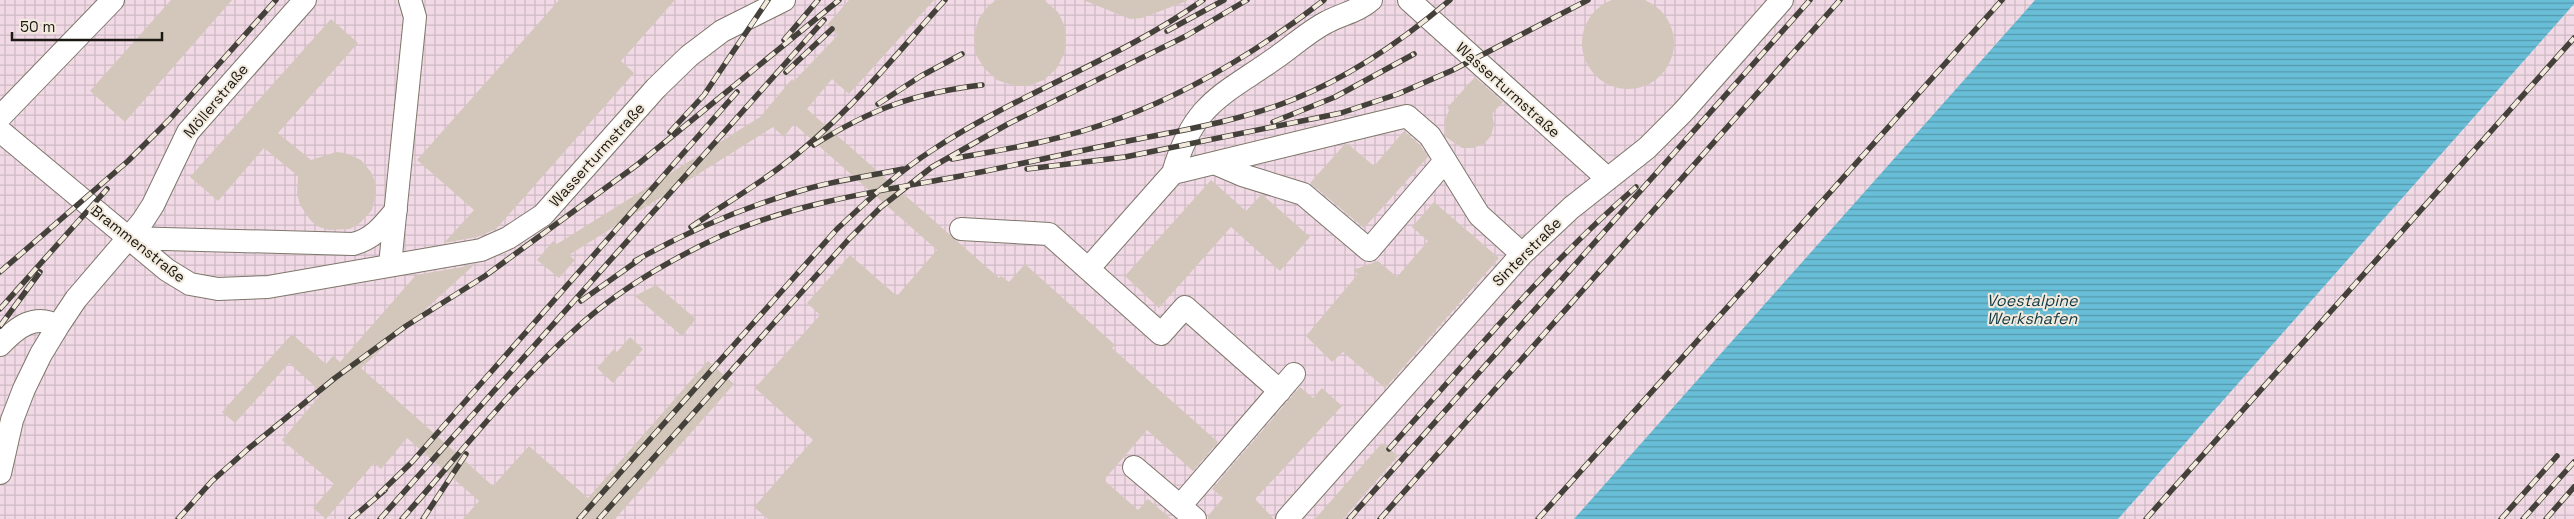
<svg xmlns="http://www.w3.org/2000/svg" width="2574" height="519" viewBox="0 0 2574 519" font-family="'Space Grotesk',sans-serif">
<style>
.industrial{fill:url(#industrial-grid)}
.water{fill:url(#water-rules)}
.building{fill:#d3c7bc}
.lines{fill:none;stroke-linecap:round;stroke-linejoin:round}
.minor-casing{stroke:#7e776b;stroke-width:24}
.minor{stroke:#fff;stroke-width:22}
.rail-casing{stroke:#44403a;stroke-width:5.5}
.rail{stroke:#f2eadd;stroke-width:4;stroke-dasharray:11;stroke-linecap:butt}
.labels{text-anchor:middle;stroke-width:4;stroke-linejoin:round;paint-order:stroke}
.street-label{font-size:15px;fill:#1b1813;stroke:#f2eadd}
.water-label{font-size:16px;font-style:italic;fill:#113a45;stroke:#f2eadd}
</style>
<defs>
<pattern id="industrial-grid" width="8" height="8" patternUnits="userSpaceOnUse" patternTransform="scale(1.25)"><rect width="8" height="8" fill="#f1dae6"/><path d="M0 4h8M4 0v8" fill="none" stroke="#cebac4"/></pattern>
<pattern id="water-rules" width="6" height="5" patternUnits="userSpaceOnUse" patternTransform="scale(1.25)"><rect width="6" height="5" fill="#68bed7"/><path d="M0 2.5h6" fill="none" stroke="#5599ad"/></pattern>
</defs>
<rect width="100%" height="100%" fill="#f2eadd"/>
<path class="industrial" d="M 0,0 L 2574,0 L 2574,519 L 0,519 Z"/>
<path class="water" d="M 2035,0 L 2574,0 L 2574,4 L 2118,519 L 1574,519 Z"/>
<path class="building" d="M1582 43a46 46 0 1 1 92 0a46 46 0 1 1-92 0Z
M 171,0 L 232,0 L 125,122 L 90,91 Z
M 559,0 L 675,0 L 621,61 L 634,73 L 496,229 L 477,237 L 444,243 L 474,210 L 417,160 Z
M 849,0 L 934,0 L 849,94 L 832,79 L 807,109 L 999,278 L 1001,276 L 1009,282 L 1025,264 L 1115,345 L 1112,348 L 1218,442 L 1193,471 L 1147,430 L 1104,480 L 1138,510 L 1148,499 L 1171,519 L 768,519 L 754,507 L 813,440 L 755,388 L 820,315 L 807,303 L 850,255 L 897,296 L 937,250 L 794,124 L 784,137 L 773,127 L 569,255 L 575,260 L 559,278 L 537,260 L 553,241 L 557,244 L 760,117 L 792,79 L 794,81 L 838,35 L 827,25 Z
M 997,0 L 1044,0 L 1058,12 L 1065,27 L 1066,41 L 1064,54 L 1057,68 L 1044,80 L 1028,86 L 1015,86 L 997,80 L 984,68 L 975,53 L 974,36 L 979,18 L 989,5 Z
M 1083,0 L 1187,0 L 1187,1 L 1142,18 L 1130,19 Z
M 331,19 L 358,43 L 278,133 L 311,160 L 336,152 L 345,153 L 361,160 L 371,172 L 375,182 L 376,193 L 372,210 L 360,223 L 350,229 L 329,230 L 319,227 L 311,221 L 300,205 L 297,194 L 298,176 L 264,148 L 218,201 L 190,177 Z
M 1475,77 L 1503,102 L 1492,114 L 1494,124 L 1491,136 L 1484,144 L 1473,148 L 1462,148 L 1446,137 L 1445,121 L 1449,110 L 1447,108 Z
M 1404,131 L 1420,145 L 1428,157 L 1364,228 L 1310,183 L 1344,145 L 1348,144 L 1374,166 Z
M 1211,180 L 1246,211 L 1261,195 L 1264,196 L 1310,237 L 1280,271 L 1231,227 L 1159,308 L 1125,276 Z
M 1434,202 L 1499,258 L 1385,388 L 1343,352 L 1332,362 L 1306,336 L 1358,274 L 1353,270 L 1378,261 L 1397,277 L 1428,241 L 1412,227 Z
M 474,265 L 361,368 L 493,486 L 529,446 L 588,498 L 708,361 L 734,384 L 615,519 L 463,519 L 479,501 L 407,438 L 381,469 L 374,463 L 326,519 L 313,508 L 334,484 L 282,440 L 322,393 L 289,363 L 235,423 L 222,412 L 292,334 L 326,364 L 333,356 L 340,362 L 416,275 Z
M 656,285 L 696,319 L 682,336 L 635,296 Z
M 630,337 L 643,349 L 613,383 L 597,368 L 614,349 L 617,352 Z
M 1300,387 L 1313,398 L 1322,388 L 1342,406 L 1255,499 L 1274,519 L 1208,519 L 1208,516 L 1223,498 L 1212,489 Z
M 1382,443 L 1398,456 L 1343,519 L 1315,519 Z"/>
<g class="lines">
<g class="minor-casing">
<path id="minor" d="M 1409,0 L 1608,179
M 0,117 L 113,0
M 0,131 L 167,270 L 190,284 L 218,289 L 268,287 L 481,250 L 508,238 L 543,215 L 656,88 L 689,56 L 722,31 L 784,0
M 1214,163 L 1242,175 L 1303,194 L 1369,250 L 1445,161
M 1173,173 C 1194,102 1222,96 1277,57 C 1293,46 1309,31 1327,22 C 1342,14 1359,11 1371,0
M 961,229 L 1049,234 L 1161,334 L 1185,307 L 1280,391
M 128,238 L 353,244 C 373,239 383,226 396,210
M 390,265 L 415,17 L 410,0
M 1088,269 L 1173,173 L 1407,116 L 1430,136 L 1479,215 L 1522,254
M 0,345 C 17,327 35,313 58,326
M 1134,467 L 1180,506
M 0,473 L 12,420 L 24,389 L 41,354 L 58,326 L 76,299 L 142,222 L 153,205 L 188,132 L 305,0
M 1195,519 L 1180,506 L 1294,374
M 1287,519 L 1522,254 L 1571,208 L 1647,148 L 1683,112 L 1782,0"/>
</g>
<use href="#minor" class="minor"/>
<g class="rail-casing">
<path id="rail" d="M 1167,31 L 1224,0
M 784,40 L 818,0
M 786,72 L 832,29
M 878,104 L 921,76 L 962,54
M 1273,122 L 1335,97 L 1414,54
M 670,132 L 704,95 L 768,0
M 814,145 C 871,109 915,93 982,85
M 952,159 C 983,153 1015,148 1045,141 C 1149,117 1240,65 1324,0
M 1027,169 L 1125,157 L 1341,113 L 1398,94 L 1453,70 L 1588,0
M 691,227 C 720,207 751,189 779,168 C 843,121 893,58 945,0
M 635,261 C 688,231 744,207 803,190 C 836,180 870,176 903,169
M 0,272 L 128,161 L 169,120 L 276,0
M 581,301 L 640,259
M 0,309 L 107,189
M 0,326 L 40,272
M 1389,449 C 1469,359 1545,266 1636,187
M 379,494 L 412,462 L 737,92
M 178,519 L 212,481 L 248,449 L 335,378 L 406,326 L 485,276 L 637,165 L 839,0
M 351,519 L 385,490
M 380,519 L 824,20
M 402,519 C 457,457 509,391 569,335 C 612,294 667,261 721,236 C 793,204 872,192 950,178 C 1009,167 1068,153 1128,141 C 1183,130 1240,121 1292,100 C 1350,77 1403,40 1450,0
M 423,519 L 466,454
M 579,519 L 837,229 C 868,200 898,172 934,149 C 1019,93 1118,60 1203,0
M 599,519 L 849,239 L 881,207 L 932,167 L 1008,124 L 1186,36 L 1247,0
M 1349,519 L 1810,0
M 1380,519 L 1840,0
M 1538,519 L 2002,0
M 2146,519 L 2574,38
M 2501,519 L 2557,456
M 2523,519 L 2574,462
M 2546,519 L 2574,487"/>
</g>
<use href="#rail" class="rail"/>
</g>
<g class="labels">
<g class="street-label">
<text transform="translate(1508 90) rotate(42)" y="5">Wasserturmstraße</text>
<text transform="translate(216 101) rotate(-50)" y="5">Möllerstraße</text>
<text transform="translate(597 155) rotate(-48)" y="5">Wasserturmstraße</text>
<text transform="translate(138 244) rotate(38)" y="5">Brammenstraße</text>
<text transform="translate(1527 252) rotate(-45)" y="5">Sinterstraße</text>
</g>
<g class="water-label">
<text x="2032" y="306">Voestalpine<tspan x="2032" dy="18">Werkshafen</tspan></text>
</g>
</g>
<path d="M12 32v8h150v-8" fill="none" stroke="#1b1813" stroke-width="2.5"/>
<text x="20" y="32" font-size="15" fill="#1b1813" stroke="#f2eadd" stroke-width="4" paint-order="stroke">50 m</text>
</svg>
